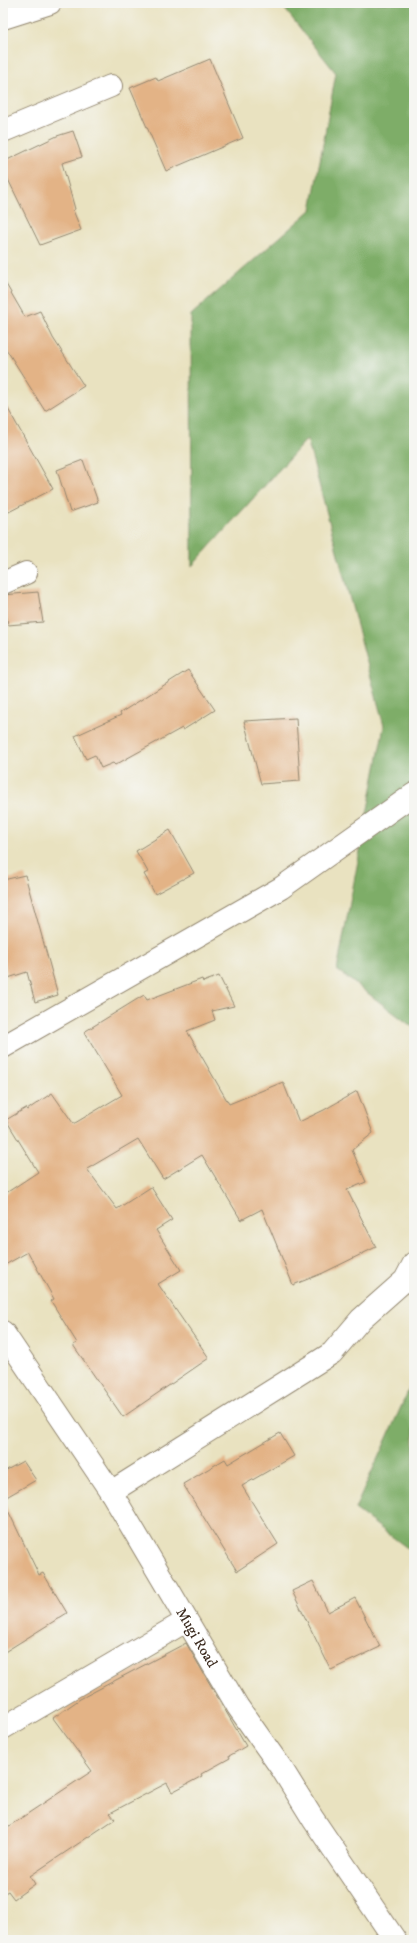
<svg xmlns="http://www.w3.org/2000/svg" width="417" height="1943" viewBox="0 0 417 1943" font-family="'IM FELL DW Pica',serif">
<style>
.forest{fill:#7ead68;stroke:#5c6c43}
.building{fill:#e3b386}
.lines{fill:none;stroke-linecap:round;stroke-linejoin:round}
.street-casing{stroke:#92866f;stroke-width:24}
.street{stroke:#fff;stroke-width:22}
.labels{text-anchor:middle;stroke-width:4;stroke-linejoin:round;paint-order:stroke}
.street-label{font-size:15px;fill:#3b2a1e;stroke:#f6f6f2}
</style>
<rect width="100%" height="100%" fill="#f6f6f2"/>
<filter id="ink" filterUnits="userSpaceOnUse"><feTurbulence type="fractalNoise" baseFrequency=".025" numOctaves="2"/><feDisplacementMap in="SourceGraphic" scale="8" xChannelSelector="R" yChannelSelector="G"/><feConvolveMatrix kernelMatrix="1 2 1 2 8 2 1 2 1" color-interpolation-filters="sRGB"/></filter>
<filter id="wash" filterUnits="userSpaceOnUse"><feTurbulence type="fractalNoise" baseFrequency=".012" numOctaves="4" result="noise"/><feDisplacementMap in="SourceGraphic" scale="16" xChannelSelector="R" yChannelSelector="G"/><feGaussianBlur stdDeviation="0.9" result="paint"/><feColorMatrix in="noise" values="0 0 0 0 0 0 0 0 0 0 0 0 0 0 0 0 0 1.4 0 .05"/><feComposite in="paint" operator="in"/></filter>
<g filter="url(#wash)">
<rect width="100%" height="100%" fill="#e9e2c0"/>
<path class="forest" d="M 280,3 L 414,3 L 414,1028 L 337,970 L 384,726 L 307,439 L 192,566 L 191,315 L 311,210 L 336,73 Z
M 414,1378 L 414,1553 L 355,1509 Z"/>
<g id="blocks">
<path class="building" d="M 210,59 L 243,138 L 166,171 L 130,88 L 156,77 L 158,81 Z
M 73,131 L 82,157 L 62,163 L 75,209 L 73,210 L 81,230 L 40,245 L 3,169 L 3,162 L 57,136 Z
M 3,279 L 25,317 L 40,311 L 53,338 L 84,386 L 45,411 L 3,344 Z
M 3,400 L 53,489 L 3,515 Z
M 83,460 L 98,502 L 70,512 L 57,470 Z
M 38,592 L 43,622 L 8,625 L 3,595 Z
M 188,670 L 215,710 L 183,730 L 182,728 L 115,765 L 113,763 L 101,768 L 95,755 L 86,759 L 75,736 L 121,715 L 120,713 Z
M 296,718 L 300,781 L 261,784 L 244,721 Z
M 170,830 L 194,873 L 155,894 L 144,874 L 148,872 L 136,851 Z
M 25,875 L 58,995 L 35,1002 L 27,972 L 8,978 L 3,959 L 3,880 Z
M 219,976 L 234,1006 L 212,1011 L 215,1020 L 187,1031 L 229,1104 L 283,1082 L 299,1122 L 324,1110 L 357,1091 L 373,1133 L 352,1150 L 366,1182 L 347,1190 L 376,1247 L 323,1273 L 293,1285 L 262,1209 L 241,1220 L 202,1155 L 163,1179 L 138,1139 L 87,1169 L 117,1209 L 151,1187 L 172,1220 L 156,1230 L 181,1270 L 158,1284 L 209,1358 L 123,1417 L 73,1345 L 77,1343 L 51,1301 L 54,1299 L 28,1252 L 3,1266 L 3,1195 L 38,1172 L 6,1120 L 26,1108 L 27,1110 L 52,1093 L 73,1123 L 75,1123 L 122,1095 L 84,1032 L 144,995 L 147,1000 L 202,979 L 203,982 Z
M 280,1433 L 294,1456 L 242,1486 L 278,1544 L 237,1571 L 183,1484 L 225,1459 L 228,1464 Z
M 23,1461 L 36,1480 L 3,1499 L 3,1472 Z
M 3,1500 L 39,1575 L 43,1573 L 67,1613 L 3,1653 Z
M 313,1581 L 328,1612 L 355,1598 L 380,1647 L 331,1670 L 292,1591 Z
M 186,1643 L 246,1746 L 229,1756 L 230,1758 L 201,1774 L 202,1776 L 172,1792 L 167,1783 L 110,1813 L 115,1819 L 30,1876 L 35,1884 L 14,1899 L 8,1891 L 3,1894 L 3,1830 L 92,1771 L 53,1718 L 80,1699 Z"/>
</g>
</g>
<g filter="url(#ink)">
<use href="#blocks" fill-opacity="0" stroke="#92866f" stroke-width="1"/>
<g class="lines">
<g class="street-casing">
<g id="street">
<path d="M 3,18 L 50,3"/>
<path d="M 3,131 L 111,86"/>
<path d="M 3,583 L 26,573"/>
<path d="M 3,1047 L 281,888 L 414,794"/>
<path id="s1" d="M 3,1332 L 111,1492 L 238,1707 L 282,1769 L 313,1819 L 395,1940"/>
<path d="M 111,1492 L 332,1353 L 361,1319 L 405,1280 L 414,1263"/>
<path d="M 3,1728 L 186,1621"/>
</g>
</g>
<use href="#street" class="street"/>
</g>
</g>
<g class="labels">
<g class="street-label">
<text dy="5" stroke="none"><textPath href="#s1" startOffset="362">Mugi Road</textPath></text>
</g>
</g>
<rect width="417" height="1943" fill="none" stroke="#f6f6f2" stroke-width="16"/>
</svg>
